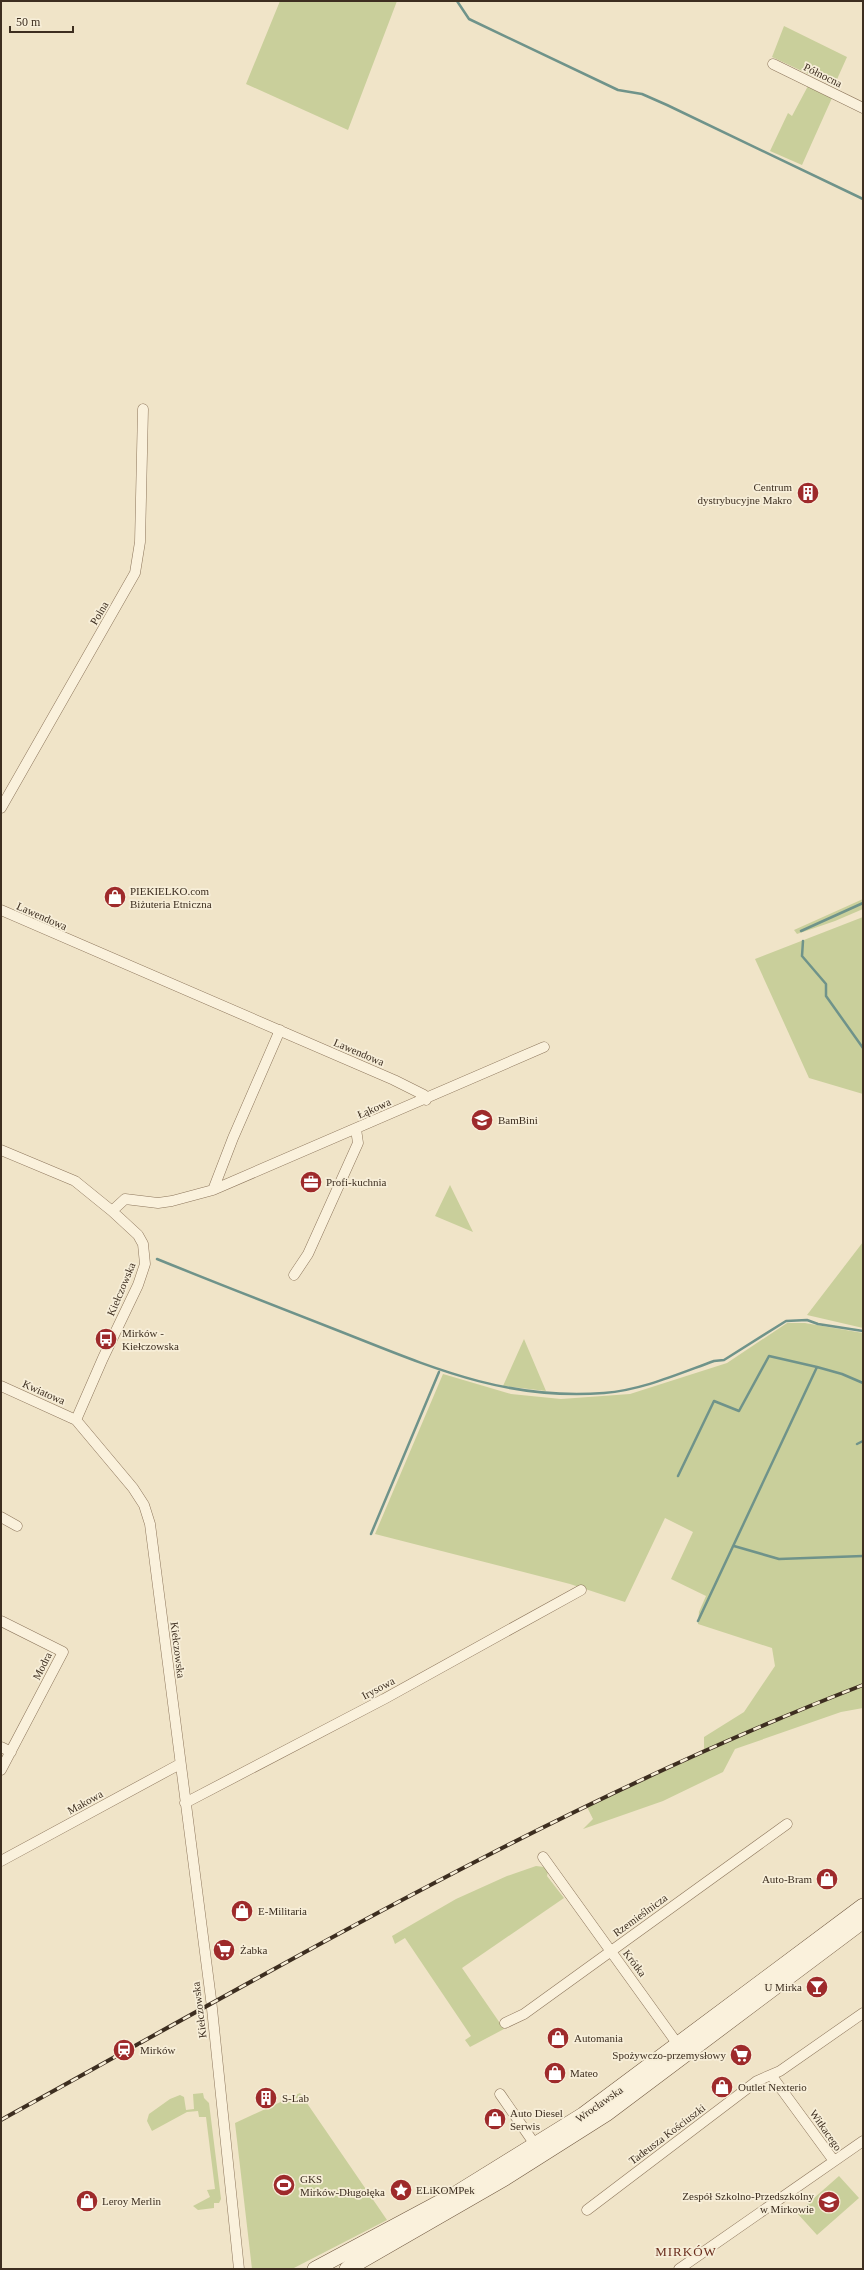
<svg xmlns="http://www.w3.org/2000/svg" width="864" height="2270" viewBox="0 0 864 2270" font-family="Georgia,serif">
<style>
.green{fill:#c9cf9b}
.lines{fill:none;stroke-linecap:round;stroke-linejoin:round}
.stream{stroke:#6f938a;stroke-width:2.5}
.minor-casing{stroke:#8d765c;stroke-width:11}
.secondary-casing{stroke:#6f573f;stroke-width:16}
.minor{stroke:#faf1dc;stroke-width:10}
.secondary{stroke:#faf1dc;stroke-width:15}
.rail-casing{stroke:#3d2e20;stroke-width:4}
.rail{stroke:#f7eed8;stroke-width:2.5;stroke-dasharray:8;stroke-linecap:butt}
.labels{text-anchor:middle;stroke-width:3.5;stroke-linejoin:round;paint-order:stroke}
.street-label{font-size:11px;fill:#3d2e20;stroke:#f7eed8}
.poi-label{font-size:11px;fill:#3d2e20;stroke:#f7eed8;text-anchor:start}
.quarter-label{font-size:13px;letter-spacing:1px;fill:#6b2e1e;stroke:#f7eed8}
</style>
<rect width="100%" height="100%" fill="#f0e4c8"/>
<path class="green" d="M 280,1 L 397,1 L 348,130 L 246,84 Z
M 784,26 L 847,57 L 834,86 L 772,57 Z
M 808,86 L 832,98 L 802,165 L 770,151 L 788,113 L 792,116 Z
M 863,899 L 863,909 L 835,921 L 797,934 L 794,930 Z
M 863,917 L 863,1094 L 809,1078 L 755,959 Z
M 450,1185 L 473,1232 L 435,1216 Z
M 863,1242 L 863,1328 L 807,1315 Z
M 787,1323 L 805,1323 L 863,1333 L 863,1708 L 841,1712 L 735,1749 L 723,1772 L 663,1801 L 583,1829 L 593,1819 L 587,1807 L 704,1753 L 704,1737 L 744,1712 L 775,1666 L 772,1648 L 698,1624 L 699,1612 L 706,1596 L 671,1579 L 693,1532 L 665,1518 L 625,1602 L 570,1584 L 375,1534 L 443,1374 L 511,1394 L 561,1399 L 630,1394 L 727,1363 Z
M 524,1339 L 546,1391 L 503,1386 Z
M 536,1866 L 544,1867 L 548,1872 L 547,1876 L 564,1898 L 462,1968 L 504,2029 L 470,2047 L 465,2040 L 471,2036 L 405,1938 L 395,1944 L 392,1936 L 456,1899 L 507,1876 Z
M 203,2093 L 204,2098 L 209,2103 L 221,2199 L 219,2203 L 214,2203 L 214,2208 L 198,2210 L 193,2206 L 210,2197 L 207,2190 L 215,2189 L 206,2117 L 199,2117 L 198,2111 L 187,2112 L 152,2131 L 147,2121 L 149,2114 L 170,2099 L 180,2095 L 184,2097 L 186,2110 L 194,2109 L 193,2094 Z
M 300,2093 L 387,2220 L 292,2269 L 252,2269 L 235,2123 Z
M 839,2176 L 859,2198 L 817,2235 L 797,2213 Z"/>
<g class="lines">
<path class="stream" d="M 457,1 L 469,19 L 618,90 L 642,94 L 667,105 L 863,199
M 801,931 L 863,903
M 803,941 L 802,956 L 826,984 L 826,996 L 863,1048
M 157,1259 C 216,1283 275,1306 334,1329 C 426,1365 503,1401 604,1393 C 642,1390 678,1374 714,1361 L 724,1360 L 786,1321 L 807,1320 L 818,1324 L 863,1331
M 857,1444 L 863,1441
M 678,1476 L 714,1401 L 739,1411 L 769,1356 L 817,1367
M 371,1534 L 439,1372
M 734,1546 L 779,1559 L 863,1556
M 698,1621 L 817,1367 L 842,1374 L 863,1383"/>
<g class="minor-casing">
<path id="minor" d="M 773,64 L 863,108
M 1,808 L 135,573 L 140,542 L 143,409
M 1,910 L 394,1080 L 424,1095 L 426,1100
M 1,1150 L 75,1181 L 112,1211 L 138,1235 L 143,1244 L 145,1264 L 138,1285 L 103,1358 L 76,1420
M 213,1190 L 233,1138 L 280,1030
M 112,1211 L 125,1199 L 158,1203 L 172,1201 L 213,1190 L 544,1047
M 294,1275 L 308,1254 L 358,1143 L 356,1129
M 1,1386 L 76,1420 L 133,1488 L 144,1505 L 150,1524 L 211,1999 L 239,2269
M 1,1517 L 17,1526
M 1,1621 L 63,1652 L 1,1770
M 1,1747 L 11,1752
M 185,1803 L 384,1699 L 581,1590
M 543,1857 L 679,2046
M 1,1861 L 180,1764
M 505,2023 L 524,2014 L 787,1824
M 771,2075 L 834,2161
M 500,2094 L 536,2146
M 587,2210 L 757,2081 L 780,2071 L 863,2013
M 679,2269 L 863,2141"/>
</g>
<g class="secondary-casing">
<path id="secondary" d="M 315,2269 L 457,2193 L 583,2115 L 863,1906
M 347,2269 L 505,2178 L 606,2114 L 863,1921"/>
</g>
<use href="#minor" class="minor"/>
<use href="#secondary" class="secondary"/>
<g class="rail-casing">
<path id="rail" d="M 1,2120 C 283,1965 562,1801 863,1685"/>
</g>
<use href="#rail" class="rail"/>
</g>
<defs>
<g id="building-disc" transform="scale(1.15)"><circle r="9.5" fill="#9e2a2b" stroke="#f7eed8"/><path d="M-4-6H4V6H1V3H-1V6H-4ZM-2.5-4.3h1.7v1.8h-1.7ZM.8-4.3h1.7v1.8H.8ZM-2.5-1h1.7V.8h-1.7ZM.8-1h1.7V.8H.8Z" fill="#fff"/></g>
<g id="shop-disc" transform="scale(1.15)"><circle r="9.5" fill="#9e2a2b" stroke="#f7eed8"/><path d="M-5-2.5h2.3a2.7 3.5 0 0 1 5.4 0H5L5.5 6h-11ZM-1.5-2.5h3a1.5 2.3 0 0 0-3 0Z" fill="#fff"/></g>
<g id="school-disc" transform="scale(1.15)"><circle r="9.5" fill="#9e2a2b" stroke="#f7eed8"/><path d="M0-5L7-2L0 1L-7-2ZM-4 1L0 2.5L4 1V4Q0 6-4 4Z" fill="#fff"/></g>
<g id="office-disc" transform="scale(1.15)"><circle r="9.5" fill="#9e2a2b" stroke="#f7eed8"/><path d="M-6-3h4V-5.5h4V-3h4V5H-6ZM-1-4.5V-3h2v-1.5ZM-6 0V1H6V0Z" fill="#fff"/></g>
<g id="bus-disc" transform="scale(1.15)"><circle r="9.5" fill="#9e2a2b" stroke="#f7eed8"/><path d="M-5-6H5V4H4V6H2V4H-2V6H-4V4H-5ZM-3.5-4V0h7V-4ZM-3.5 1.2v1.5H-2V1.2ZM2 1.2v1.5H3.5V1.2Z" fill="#fff"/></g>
<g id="supermarket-disc" transform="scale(1.15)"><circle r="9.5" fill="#9e2a2b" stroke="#f7eed8"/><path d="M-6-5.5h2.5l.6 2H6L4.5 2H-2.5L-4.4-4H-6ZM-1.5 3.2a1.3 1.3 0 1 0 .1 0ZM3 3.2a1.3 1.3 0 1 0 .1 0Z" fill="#fff"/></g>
<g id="bar-disc" transform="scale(1.15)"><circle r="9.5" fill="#9e2a2b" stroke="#f7eed8"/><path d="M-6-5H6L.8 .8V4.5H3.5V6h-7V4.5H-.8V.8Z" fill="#fff"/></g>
<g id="station-disc" transform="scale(1.15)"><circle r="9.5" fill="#9e2a2b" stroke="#f7eed8"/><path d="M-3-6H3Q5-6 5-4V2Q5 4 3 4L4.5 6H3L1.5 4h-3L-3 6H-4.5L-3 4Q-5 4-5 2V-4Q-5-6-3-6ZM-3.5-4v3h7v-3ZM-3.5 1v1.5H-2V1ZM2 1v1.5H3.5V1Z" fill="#fff"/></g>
<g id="stadium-disc" transform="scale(1.15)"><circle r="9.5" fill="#9e2a2b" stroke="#f7eed8"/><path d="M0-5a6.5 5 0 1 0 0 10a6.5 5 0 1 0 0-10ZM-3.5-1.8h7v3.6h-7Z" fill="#fff"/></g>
<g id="sight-disc" transform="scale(1.15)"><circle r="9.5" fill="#9e2a2b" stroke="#f7eed8"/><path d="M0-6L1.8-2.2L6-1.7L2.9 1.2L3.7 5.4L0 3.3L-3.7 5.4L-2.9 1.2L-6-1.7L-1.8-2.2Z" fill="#fff"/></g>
</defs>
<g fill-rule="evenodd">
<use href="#building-disc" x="808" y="493"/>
<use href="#shop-disc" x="115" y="897"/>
<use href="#school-disc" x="482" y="1120"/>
<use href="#office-disc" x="311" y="1182"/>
<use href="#bus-disc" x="106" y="1339"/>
<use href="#shop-disc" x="827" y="1879"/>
<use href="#shop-disc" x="242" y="1911"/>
<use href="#supermarket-disc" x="224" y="1950"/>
<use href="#bar-disc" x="817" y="1987"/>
<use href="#shop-disc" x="558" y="2038"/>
<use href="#station-disc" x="124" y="2050"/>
<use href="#supermarket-disc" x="741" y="2055"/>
<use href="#shop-disc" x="555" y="2073"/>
<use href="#shop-disc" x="722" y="2087"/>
<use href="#building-disc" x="266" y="2098"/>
<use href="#shop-disc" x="495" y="2119"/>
<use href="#stadium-disc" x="284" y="2185"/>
<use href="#sight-disc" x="401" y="2190"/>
<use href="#shop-disc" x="87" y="2201"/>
<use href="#school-disc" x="829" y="2202"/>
</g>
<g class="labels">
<g class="street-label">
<text transform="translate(823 75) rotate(26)" y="4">Północna</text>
<text transform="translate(99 613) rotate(-59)" y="4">Polna</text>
<text transform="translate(42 916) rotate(24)" y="4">Lawendowa</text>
<text transform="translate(359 1052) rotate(23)" y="4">Lawendowa</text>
<text transform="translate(374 1108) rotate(-24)" y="4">Łąkowa</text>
<text transform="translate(121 1289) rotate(-67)" y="4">Kiełczowska</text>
<text transform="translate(44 1392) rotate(24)" y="4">Kwiatowa</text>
<text transform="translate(178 1650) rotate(83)" y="4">Kiełczowska</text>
<text transform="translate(42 1666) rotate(-63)" y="4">Modra</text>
<text transform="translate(378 1688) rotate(-28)" y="4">Irysowa</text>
<text transform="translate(85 1802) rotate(-29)" y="4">Makowa</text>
<text transform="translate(640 1915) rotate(-36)" y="4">Rzemieślnicza</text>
<text transform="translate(635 1963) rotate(53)" y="4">Krótka</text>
<text transform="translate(199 2010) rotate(-97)" y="4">Kiełczowska</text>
<text transform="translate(599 2104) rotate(-35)" y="4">Wrocławska</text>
<text transform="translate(826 2130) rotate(55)" y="4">Witkacego</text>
<text transform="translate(667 2134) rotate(-37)" y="4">Tadeusza Kościuszki</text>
</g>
<g class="poi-label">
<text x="792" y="491" text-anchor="end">Centrum<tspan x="792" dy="13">dystrybucyjne Makro</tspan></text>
<text x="130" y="895">PIEKIELKO.com<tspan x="130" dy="13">Biżuteria Etniczna</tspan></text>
<text x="498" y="1124">BamBini</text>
<text x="326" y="1186">Profi-kuchnia</text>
<text x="122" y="1337">Mirków -<tspan x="122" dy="13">Kiełczowska</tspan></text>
<text x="812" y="1883" text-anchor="end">Auto-Bram</text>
<text x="258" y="1915">E-Militaria</text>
<text x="240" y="1954">Żabka</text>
<text x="802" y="1991" text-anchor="end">U Mirka</text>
<text x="574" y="2042">Automania</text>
<text x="140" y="2054">Mirków</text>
<text x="726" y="2059" text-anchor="end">Spożywczo-przemysłowy</text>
<text x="570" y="2077">Mateo</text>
<text x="738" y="2091">Outlet Nexterio</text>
<text x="282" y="2102">S-Lab</text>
<text x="510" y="2117">Auto Diesel<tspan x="510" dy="13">Serwis</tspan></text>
<text x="300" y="2183">GKS<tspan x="300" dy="13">Mirków-Długołęka</tspan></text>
<text x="416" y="2194">ELiKOMPek</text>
<text x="814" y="2200" text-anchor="end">Zespół Szkolno-Przedszkolny<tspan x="814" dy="13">w Mirkowie</tspan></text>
<text x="102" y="2205">Leroy Merlin</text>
</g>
<g class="quarter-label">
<text x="686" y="2256">MIRKÓW</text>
</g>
</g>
<rect width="864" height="2270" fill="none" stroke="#3d2e20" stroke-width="4"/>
<path d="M10 26v6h63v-6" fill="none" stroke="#3d2e20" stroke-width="2"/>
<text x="16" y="26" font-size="12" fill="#3d2e20" stroke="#f7eed8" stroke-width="3" paint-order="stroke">50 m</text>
</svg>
